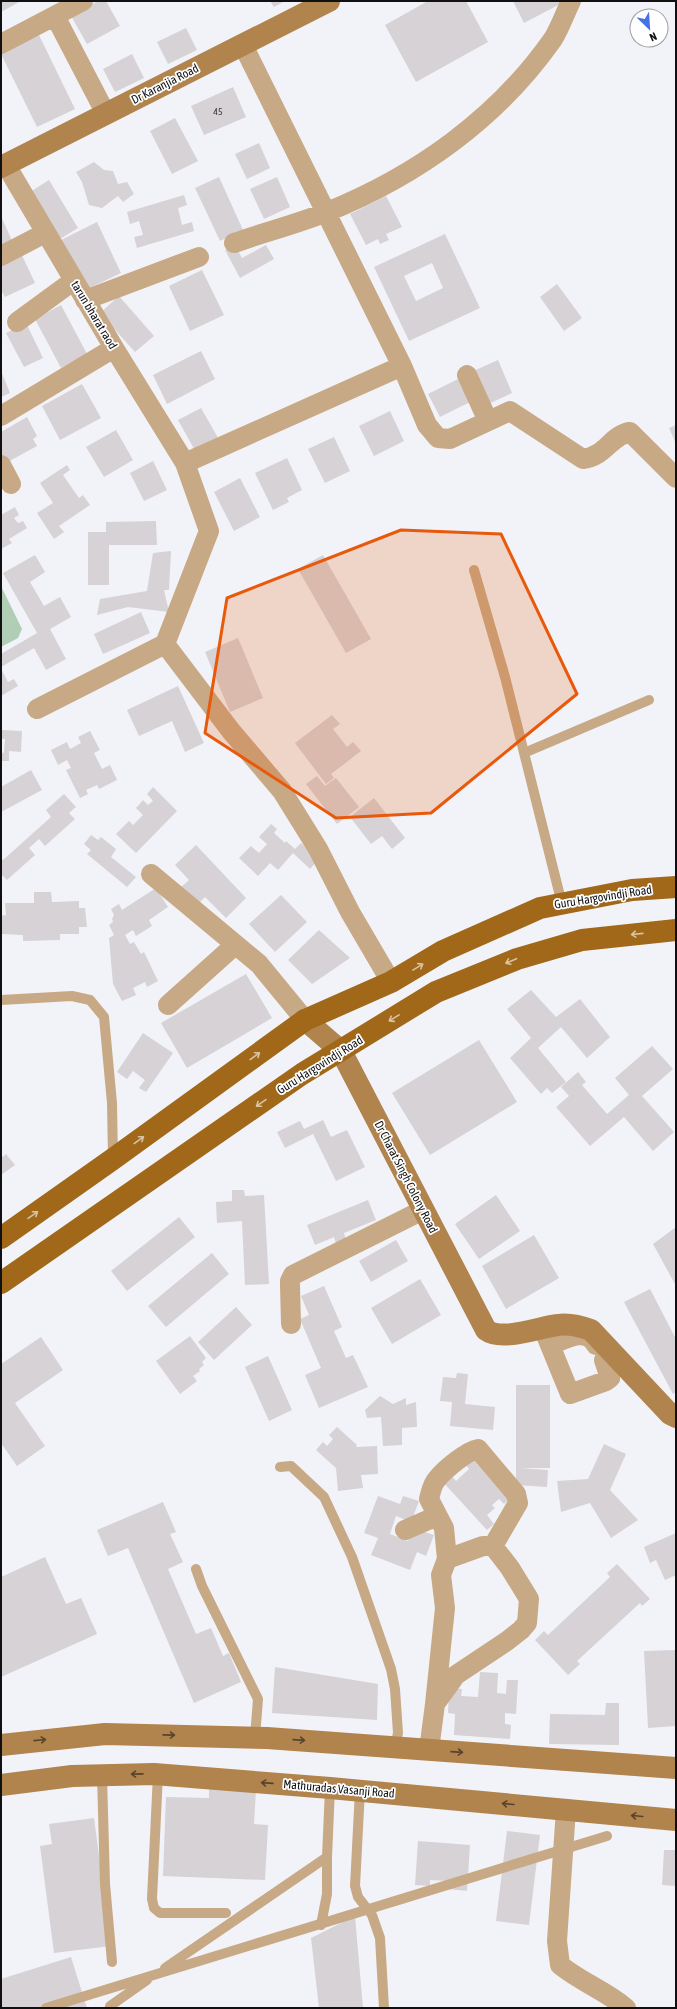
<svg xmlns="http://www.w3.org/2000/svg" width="677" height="2009" viewBox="0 0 677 2009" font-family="'Asap Condensed',sans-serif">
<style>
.green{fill:#b0ceb6}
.building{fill:#d6d2d6;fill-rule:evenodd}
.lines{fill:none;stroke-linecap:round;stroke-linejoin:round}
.lane{stroke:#c8a986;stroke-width:10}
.street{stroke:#c8a986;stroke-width:20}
.secondary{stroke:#b1834d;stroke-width:22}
.primary{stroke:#a06818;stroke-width:22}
.oneway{stroke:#d9c3a3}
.oneway2{stroke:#58442d}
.marked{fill:#e8590c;fill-opacity:0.2;stroke:#e8590c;stroke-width:3;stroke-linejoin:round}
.labels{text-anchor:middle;stroke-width:3.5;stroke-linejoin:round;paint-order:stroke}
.number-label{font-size:10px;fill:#424043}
.street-label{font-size:12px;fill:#101012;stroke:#fff}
</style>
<rect width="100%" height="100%" fill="#f2f3f8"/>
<path class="green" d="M 1,586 L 22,629 L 18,638 L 1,647 Z"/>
<path class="building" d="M 1,1 L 21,1 L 1,12 Z
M 98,1 L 106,1 L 120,26 L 87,44 L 71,16 Z
M 270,1 L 285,1 L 274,7 Z
M 428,1 L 466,1 L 488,42 L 416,82 L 385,25 Z
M 513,1 L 561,1 L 562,3 L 524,23 Z
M 186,28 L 197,50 L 168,64 L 157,42 Z
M 37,31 L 75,109 L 37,127 L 1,54 L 1,49 Z
M 132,54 L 144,78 L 115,92 L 103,69 Z
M 233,87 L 246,117 L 204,135 L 191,106 Z
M 175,118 L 198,161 L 172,174 L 150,131 Z
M 259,143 L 270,168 L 247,179 L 235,154 Z
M 94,162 L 104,170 L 113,171 L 118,184 L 127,182 L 134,194 L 123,202 L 118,196 L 102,208 L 89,205 L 82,182 L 76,172 Z
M 219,177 L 243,230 L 220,241 L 195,188 Z
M 277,177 L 290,207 L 264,219 L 250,189 Z
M 49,180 L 78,228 L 55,242 L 27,194 Z
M 184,195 L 187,205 L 178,208 L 182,225 L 192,222 L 194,231 L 137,248 L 134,237 L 143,235 L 139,221 L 130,224 L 127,212 Z
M 386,196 L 402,227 L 386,234 L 389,240 L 380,244 L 378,239 L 366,245 L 350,214 Z
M 1,216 L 13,243 L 1,249 Z
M 97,222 L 121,273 L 83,291 L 59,241 Z
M 445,234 L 480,308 L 409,341 L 374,267 ZM 432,263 L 443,288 L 416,301 L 404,276 Z
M 235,245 L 242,258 L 266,245 L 274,259 L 240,278 L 225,250 Z
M 20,251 L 35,283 L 5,297 L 1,290 L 1,260 Z
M 202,270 L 224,315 L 190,331 L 169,286 Z
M 557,284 L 582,318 L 564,331 L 540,297 Z
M 119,296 L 154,336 L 135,352 L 100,313 Z
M 61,305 L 87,354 L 61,368 L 35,319 Z
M 26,323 L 43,358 L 24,367 L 6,333 Z
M 201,351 L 215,379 L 167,404 L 153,375 Z
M 498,360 L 512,393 L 484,406 L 469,373 Z
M 1,371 L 10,393 L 1,397 Z
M 458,379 L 470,402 L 440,417 L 428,394 Z
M 82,384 L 101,418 L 60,440 L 42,406 Z
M 201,408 L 221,443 L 198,456 L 178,420 Z
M 390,411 L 404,441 L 374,456 L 359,426 Z
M 27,417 L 37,436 L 33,439 L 37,446 L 4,464 L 1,459 L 1,432 Z
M 676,425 L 676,444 L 669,428 Z
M 116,430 L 133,460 L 104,477 L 86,447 Z
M 334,437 L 350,471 L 325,483 L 308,449 Z
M 287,458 L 302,490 L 287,498 L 289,502 L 273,510 L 255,473 Z
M 153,461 L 167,490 L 144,501 L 130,473 Z
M 67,465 L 70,470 L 63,475 L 79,498 L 83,495 L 90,505 L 59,526 L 64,532 L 54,539 L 37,513 L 53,503 L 40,483 Z
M 240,478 L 260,517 L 234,531 L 214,492 Z
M 15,507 L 19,515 L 14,518 L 18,523 L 23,521 L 27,528 L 9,539 L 12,543 L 1,549 L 1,515 Z
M 156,521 L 157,545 L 109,545 L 109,585 L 88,585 L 88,532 L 106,532 L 106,522 Z
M 171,551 L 169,590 L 164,590 L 169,612 L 128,607 L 97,615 L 100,599 L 147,591 L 153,553 Z
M 35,555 L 45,572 L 30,582 L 44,606 L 60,597 L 71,617 L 50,629 L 66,659 L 46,670 L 34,648 L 1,667 L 1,654 L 37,633 L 3,573 Z
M 323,555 L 371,639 L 346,653 L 298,569 Z
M 141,612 L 150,633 L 103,654 L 94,634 Z
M 238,638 L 263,698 L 230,712 L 205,652 Z
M 1,669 L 8,682 L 14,679 L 18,686 L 1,696 Z
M 178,686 L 204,743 L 185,752 L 172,721 L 139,736 L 127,710 Z
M 332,715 L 340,724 L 333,729 L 347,747 L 353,742 L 361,751 L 331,774 L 334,778 L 326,784 L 295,743 Z
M 1,730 L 22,731 L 21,752 L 9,751 L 9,761 L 1,761 L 1,752 L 4,753 L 5,739 L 1,739 Z
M 90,731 L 100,750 L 94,753 L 102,769 L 110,765 L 117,780 L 99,789 L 97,785 L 86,790 L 88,794 L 80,798 L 66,770 L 71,768 L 67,760 L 58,765 L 51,750 L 67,742 L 70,749 L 81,743 L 78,737 Z
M 31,770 L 42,790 L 1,812 L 1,787 Z
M 317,776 L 325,786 L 336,778 L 359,807 L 337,824 L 306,784 Z
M 153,787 L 177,811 L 136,853 L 116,834 L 129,821 L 133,825 L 143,815 L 136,808 L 143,800 L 148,805 L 153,801 L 147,794 Z
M 64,794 L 76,807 L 69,813 L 75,819 L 45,846 L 39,839 L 29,848 L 35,855 L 7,880 L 1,874 L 1,858 L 3,860 L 51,817 L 46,810 Z
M 374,798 L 405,838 L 392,849 L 382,836 L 371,844 L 350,817 Z
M 271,824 L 277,829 L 274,833 L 285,843 L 286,841 L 295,849 L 301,843 L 319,859 L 310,869 L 293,853 L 278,870 L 270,863 L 258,876 L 239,858 L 251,846 L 259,853 L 267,844 L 259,837 Z
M 91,835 L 98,840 L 101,837 L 116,849 L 111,857 L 136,877 L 127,887 L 87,854 L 91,850 L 84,844 Z
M 196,845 L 246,898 L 226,918 L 205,897 L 198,904 L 181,887 L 189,880 L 175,865 Z
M 156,888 L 168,907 L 149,920 L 152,926 L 136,936 L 133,930 L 125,935 L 130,944 L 134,942 L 141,954 L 144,952 L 158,981 L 147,987 L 145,982 L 133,988 L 136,995 L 122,1001 L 113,984 L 109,938 L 114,935 L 109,925 L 113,922 L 112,919 L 114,915 L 111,909 L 119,904 L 122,910 Z
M 34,892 L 51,892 L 52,902 L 79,901 L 79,908 L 85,908 L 87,927 L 79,927 L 79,934 L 60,934 L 60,940 L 23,941 L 23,935 L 1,934 L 1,916 L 6,915 L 5,903 L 34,903 Z
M 281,895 L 307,922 L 275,952 L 249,924 Z
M 319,930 L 350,958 L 312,984 L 288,960 Z
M 246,974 L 272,1018 L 187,1068 L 161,1023 Z
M 531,990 L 556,1017 L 580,999 L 610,1037 L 587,1058 L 561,1027 L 538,1048 L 566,1082 L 552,1093 L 547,1088 L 541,1094 L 510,1058 L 531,1038 L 507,1009 Z
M 143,1033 L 173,1053 L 146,1092 L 139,1088 L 145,1080 L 133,1071 L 127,1079 L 117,1072 Z
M 479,1040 L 517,1102 L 430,1155 L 392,1093 Z
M 652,1046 L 673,1069 L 642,1096 L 674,1132 L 653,1151 L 624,1117 L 590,1146 L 556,1107 L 569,1096 L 561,1087 L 578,1072 L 586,1082 L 582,1085 L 607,1114 L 629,1095 L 615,1078 Z
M 323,1120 L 331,1137 L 347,1130 L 365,1167 L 336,1181 L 313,1134 L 285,1148 L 277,1132 L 300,1121 L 304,1129 Z
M 6,1154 L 15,1165 L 1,1175 L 1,1155 L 3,1157 Z
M 232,1190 L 244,1190 L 245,1196 L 264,1195 L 269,1284 L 245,1285 L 242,1221 L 217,1223 L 216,1202 L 232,1201 Z
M 496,1195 L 520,1231 L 479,1259 L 455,1224 Z
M 368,1200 L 376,1220 L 344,1233 L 346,1240 L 336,1244 L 334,1237 L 315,1245 L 307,1225 Z
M 179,1217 L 195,1237 L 127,1291 L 111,1271 Z
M 676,1227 L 676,1286 L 653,1244 Z
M 534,1235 L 559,1278 L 506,1309 L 482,1266 Z
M 396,1240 L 408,1261 L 371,1282 L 359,1261 Z
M 212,1253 L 229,1274 L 166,1327 L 148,1306 Z
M 420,1279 L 441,1315 L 392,1344 L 371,1308 Z
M 324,1286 L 342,1327 L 334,1331 L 346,1358 L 353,1355 L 368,1387 L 319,1408 L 305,1375 L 321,1368 L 300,1319 L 309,1315 L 301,1296 Z
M 650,1289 L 676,1339 L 676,1392 L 673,1394 L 624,1302 Z
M 236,1307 L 252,1325 L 214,1360 L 198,1342 Z
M 190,1336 L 206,1358 L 202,1362 L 204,1365 L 199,1369 L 200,1371 L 193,1376 L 197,1381 L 180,1394 L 156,1361 Z
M 41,1337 L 63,1370 L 15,1403 L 45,1446 L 17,1466 L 1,1443 L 1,1364 Z
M 268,1356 L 292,1410 L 269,1421 L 245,1367 Z
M 457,1373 L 468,1374 L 465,1404 L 495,1407 L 493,1430 L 450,1426 L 452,1402 L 440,1401 L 443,1377 L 456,1378 Z
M 516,1385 L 550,1385 L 550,1468 L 520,1468 L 548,1470 L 547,1487 L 516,1485 Z
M 380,1396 L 393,1404 L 406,1398 L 406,1405 L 416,1402 L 417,1427 L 402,1428 L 402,1445 L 383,1446 L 381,1417 L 367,1418 L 365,1410 Z
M 337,1427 L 357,1445 L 356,1447 L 377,1446 L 378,1474 L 361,1475 L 363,1488 L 338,1491 L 336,1468 L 316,1450 L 323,1442 L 327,1446 L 333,1439 L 329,1435 Z
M 604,1444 L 626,1454 L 610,1490 L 638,1520 L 611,1538 L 590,1503 L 561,1512 L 557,1481 L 588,1479 Z
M 474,1452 L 513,1496 L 504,1504 L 499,1499 L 492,1505 L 495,1508 L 487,1515 L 494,1524 L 487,1530 L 442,1481 L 450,1474 L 456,1481 L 469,1469 L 463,1462 Z
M 378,1496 L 400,1504 L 403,1496 L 419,1501 L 411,1522 L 396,1516 L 390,1534 L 408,1541 L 413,1528 L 434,1535 L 426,1556 L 417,1552 L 410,1570 L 371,1555 L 378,1538 L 364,1533 Z
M 163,1502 L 176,1532 L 170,1534 L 183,1562 L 168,1569 L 196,1634 L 211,1628 L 223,1656 L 229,1653 L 241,1682 L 194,1703 L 128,1548 L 108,1556 L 97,1530 Z
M 676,1533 L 676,1575 L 665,1580 L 656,1560 L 650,1563 L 644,1547 Z
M 45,1557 L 66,1604 L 81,1598 L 97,1634 L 1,1677 L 1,1577 Z
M 617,1564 L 650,1599 L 642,1606 L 640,1603 L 577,1661 L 580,1664 L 568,1675 L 535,1640 L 544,1631 L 548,1635 L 610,1577 L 607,1573 Z
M 676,1650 L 676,1726 L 648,1728 L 644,1651 Z
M 275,1667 L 378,1684 L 377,1720 L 272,1713 Z
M 480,1672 L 498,1673 L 497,1693 L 506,1694 L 507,1680 L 518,1680 L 516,1714 L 505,1713 L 505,1724 L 511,1725 L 510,1739 L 454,1735 L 455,1714 L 448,1713 L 449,1688 L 462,1689 L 461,1696 L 478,1697 Z
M 606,1703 L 619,1703 L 619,1745 L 549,1744 L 550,1714 L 605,1715 Z
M 209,1789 L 256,1790 L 254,1824 L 268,1825 L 265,1880 L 163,1876 L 166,1797 L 209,1798 Z
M 94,1818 L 111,1946 L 54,1953 L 40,1846 L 52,1844 L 49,1824 Z
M 507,1831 L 540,1835 L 529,1925 L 496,1921 Z
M 418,1841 L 470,1845 L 467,1891 L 448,1889 L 449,1881 L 430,1880 L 430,1886 L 415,1885 Z
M 664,1850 L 676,1850 L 676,1886 L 662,1885 Z
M 355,1916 L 363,2008 L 319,2008 L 311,1938 Z
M 71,1957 L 87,2008 L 1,2008 L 1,1979 Z"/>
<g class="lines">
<path class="lane" d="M 474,570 L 505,677 L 562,904
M 524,753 L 649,700
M 1,1000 L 72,996 L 90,1000 L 104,1017 L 112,1103 L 113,1159
M 280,1467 L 291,1466 L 324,1497 L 352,1557 L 391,1669 L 395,1689 L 398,1733 L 395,1747
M 196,1569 L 202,1586 L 258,1699 L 255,1737
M 158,1774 L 152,1899 L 154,1908 L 160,1913 L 226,1913
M 102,1775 L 105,1884 L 112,1962
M 360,1790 L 355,1886 L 358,1897 L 372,1915 L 380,1938 L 384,2008
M 321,1925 L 327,1894 L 327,1857
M 165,1968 L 327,1857 L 330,1788
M 46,2008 L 607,1836
M 110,2008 L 110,2006 L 147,1980"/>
<path class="street" d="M 55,16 L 106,114
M 1,44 L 83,1
M 6,165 L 114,348 L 185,463 L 209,531 L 165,644
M 234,243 C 265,232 297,224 327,212 C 416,176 497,119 553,39 C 560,28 565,13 571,1
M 1,256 L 45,233
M 85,300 L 199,257
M 17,322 L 73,281
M 402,366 L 427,425 L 438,438 L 450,439 L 510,411 L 583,459 C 606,456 611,435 630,432 L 676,478
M 467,375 L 488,421
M 1,416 L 114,348
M 185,463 L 402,366 L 243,45
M 1,465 L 11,484
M 37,709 L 165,644 L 231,731 L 282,791 L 318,849 L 350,912 L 391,982
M 151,874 L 259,964 L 305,1020
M 168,1005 L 235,945
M 291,1324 L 290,1286 L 290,1281 L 293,1275 L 423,1210
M 543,1328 L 570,1394 L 606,1381 L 610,1378 L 604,1360 L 614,1355
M 550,1345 C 564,1340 586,1326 596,1345
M 405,1530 L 437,1516
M 447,1559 L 444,1528 L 429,1499 C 431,1492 432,1484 437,1479 C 445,1469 467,1451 478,1449 L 516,1494 L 518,1503 L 493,1546
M 429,1750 L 435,1704 L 456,1675 L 507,1641 L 521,1630 L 527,1623 L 529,1599 L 510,1568 L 493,1546 L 483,1546 L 447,1559 L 441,1575 L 445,1608 L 435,1704
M 566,1809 L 557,1941 L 560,1965 C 581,1982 606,1991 626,2008"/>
<path class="secondary" d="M 1,167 L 329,1
M 305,1020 L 341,1051 L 486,1330 C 502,1342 539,1327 558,1325 C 569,1323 580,1326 591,1330 L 670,1414 L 676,1417
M 1,1745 L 105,1734 L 267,1738 L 676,1768
M 1,1785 L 72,1776 L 154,1774 L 330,1788 L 676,1820"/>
<path class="primary" d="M 1,1238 L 113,1159 L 305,1020 L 391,982 L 443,951 L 540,908 L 632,890 L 676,887
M 1,1283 L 302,1074 L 436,992 L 517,959 L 582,940 L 676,930"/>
</g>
<defs><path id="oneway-shaft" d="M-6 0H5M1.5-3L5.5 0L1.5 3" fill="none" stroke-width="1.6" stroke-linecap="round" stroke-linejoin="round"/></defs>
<g class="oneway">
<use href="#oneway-shaft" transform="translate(637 934) rotate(174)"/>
<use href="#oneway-shaft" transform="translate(511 961) rotate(157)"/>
<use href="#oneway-shaft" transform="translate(418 967) rotate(-31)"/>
<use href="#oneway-shaft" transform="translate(394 1018) rotate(149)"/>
<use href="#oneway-shaft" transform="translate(255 1056) rotate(-36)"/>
<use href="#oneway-shaft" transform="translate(261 1103) rotate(145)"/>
<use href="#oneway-shaft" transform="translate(139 1140) rotate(-36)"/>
<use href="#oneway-shaft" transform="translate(33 1215) rotate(-35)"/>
</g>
<g class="oneway2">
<use href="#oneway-shaft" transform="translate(169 1735) rotate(1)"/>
<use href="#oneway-shaft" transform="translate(40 1740) rotate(-6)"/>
<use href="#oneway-shaft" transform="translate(299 1740) rotate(4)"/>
<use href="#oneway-shaft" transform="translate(457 1752) rotate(4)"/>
<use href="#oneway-shaft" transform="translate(137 1774) rotate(179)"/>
<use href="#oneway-shaft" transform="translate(267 1783) rotate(-176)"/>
<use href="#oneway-shaft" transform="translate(508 1804) rotate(-175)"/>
<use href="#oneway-shaft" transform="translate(637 1816) rotate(-175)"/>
</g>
<path class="marked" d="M 401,530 L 501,534 L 577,694 L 431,813 L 336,818 L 205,733 L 227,598 Z"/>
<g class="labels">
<g class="number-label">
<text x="218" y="115">45</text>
</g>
<g class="street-label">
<text transform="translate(165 84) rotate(-27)" y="4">Dr Karanjia Road</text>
<text transform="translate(94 315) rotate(59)" y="4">tarun bharat raod</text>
<text transform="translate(603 897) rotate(-9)" y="4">Guru Hargovindji Road</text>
<text transform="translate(320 1065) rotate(-32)" y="4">Guru Hargovindji Road</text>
<text transform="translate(406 1177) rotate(63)" y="4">Dr Charat Singh Colony Road</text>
<text transform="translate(339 1789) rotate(5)" y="4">Mathuradas Vasanji Road</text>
</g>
</g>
<rect width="677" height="2009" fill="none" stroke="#101012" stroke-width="4"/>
<g transform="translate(649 28) rotate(155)"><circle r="19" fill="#ffffff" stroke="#9f9fa0"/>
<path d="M0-3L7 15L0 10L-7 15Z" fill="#4772e4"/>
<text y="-6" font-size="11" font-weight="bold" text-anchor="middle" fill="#101012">N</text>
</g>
</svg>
